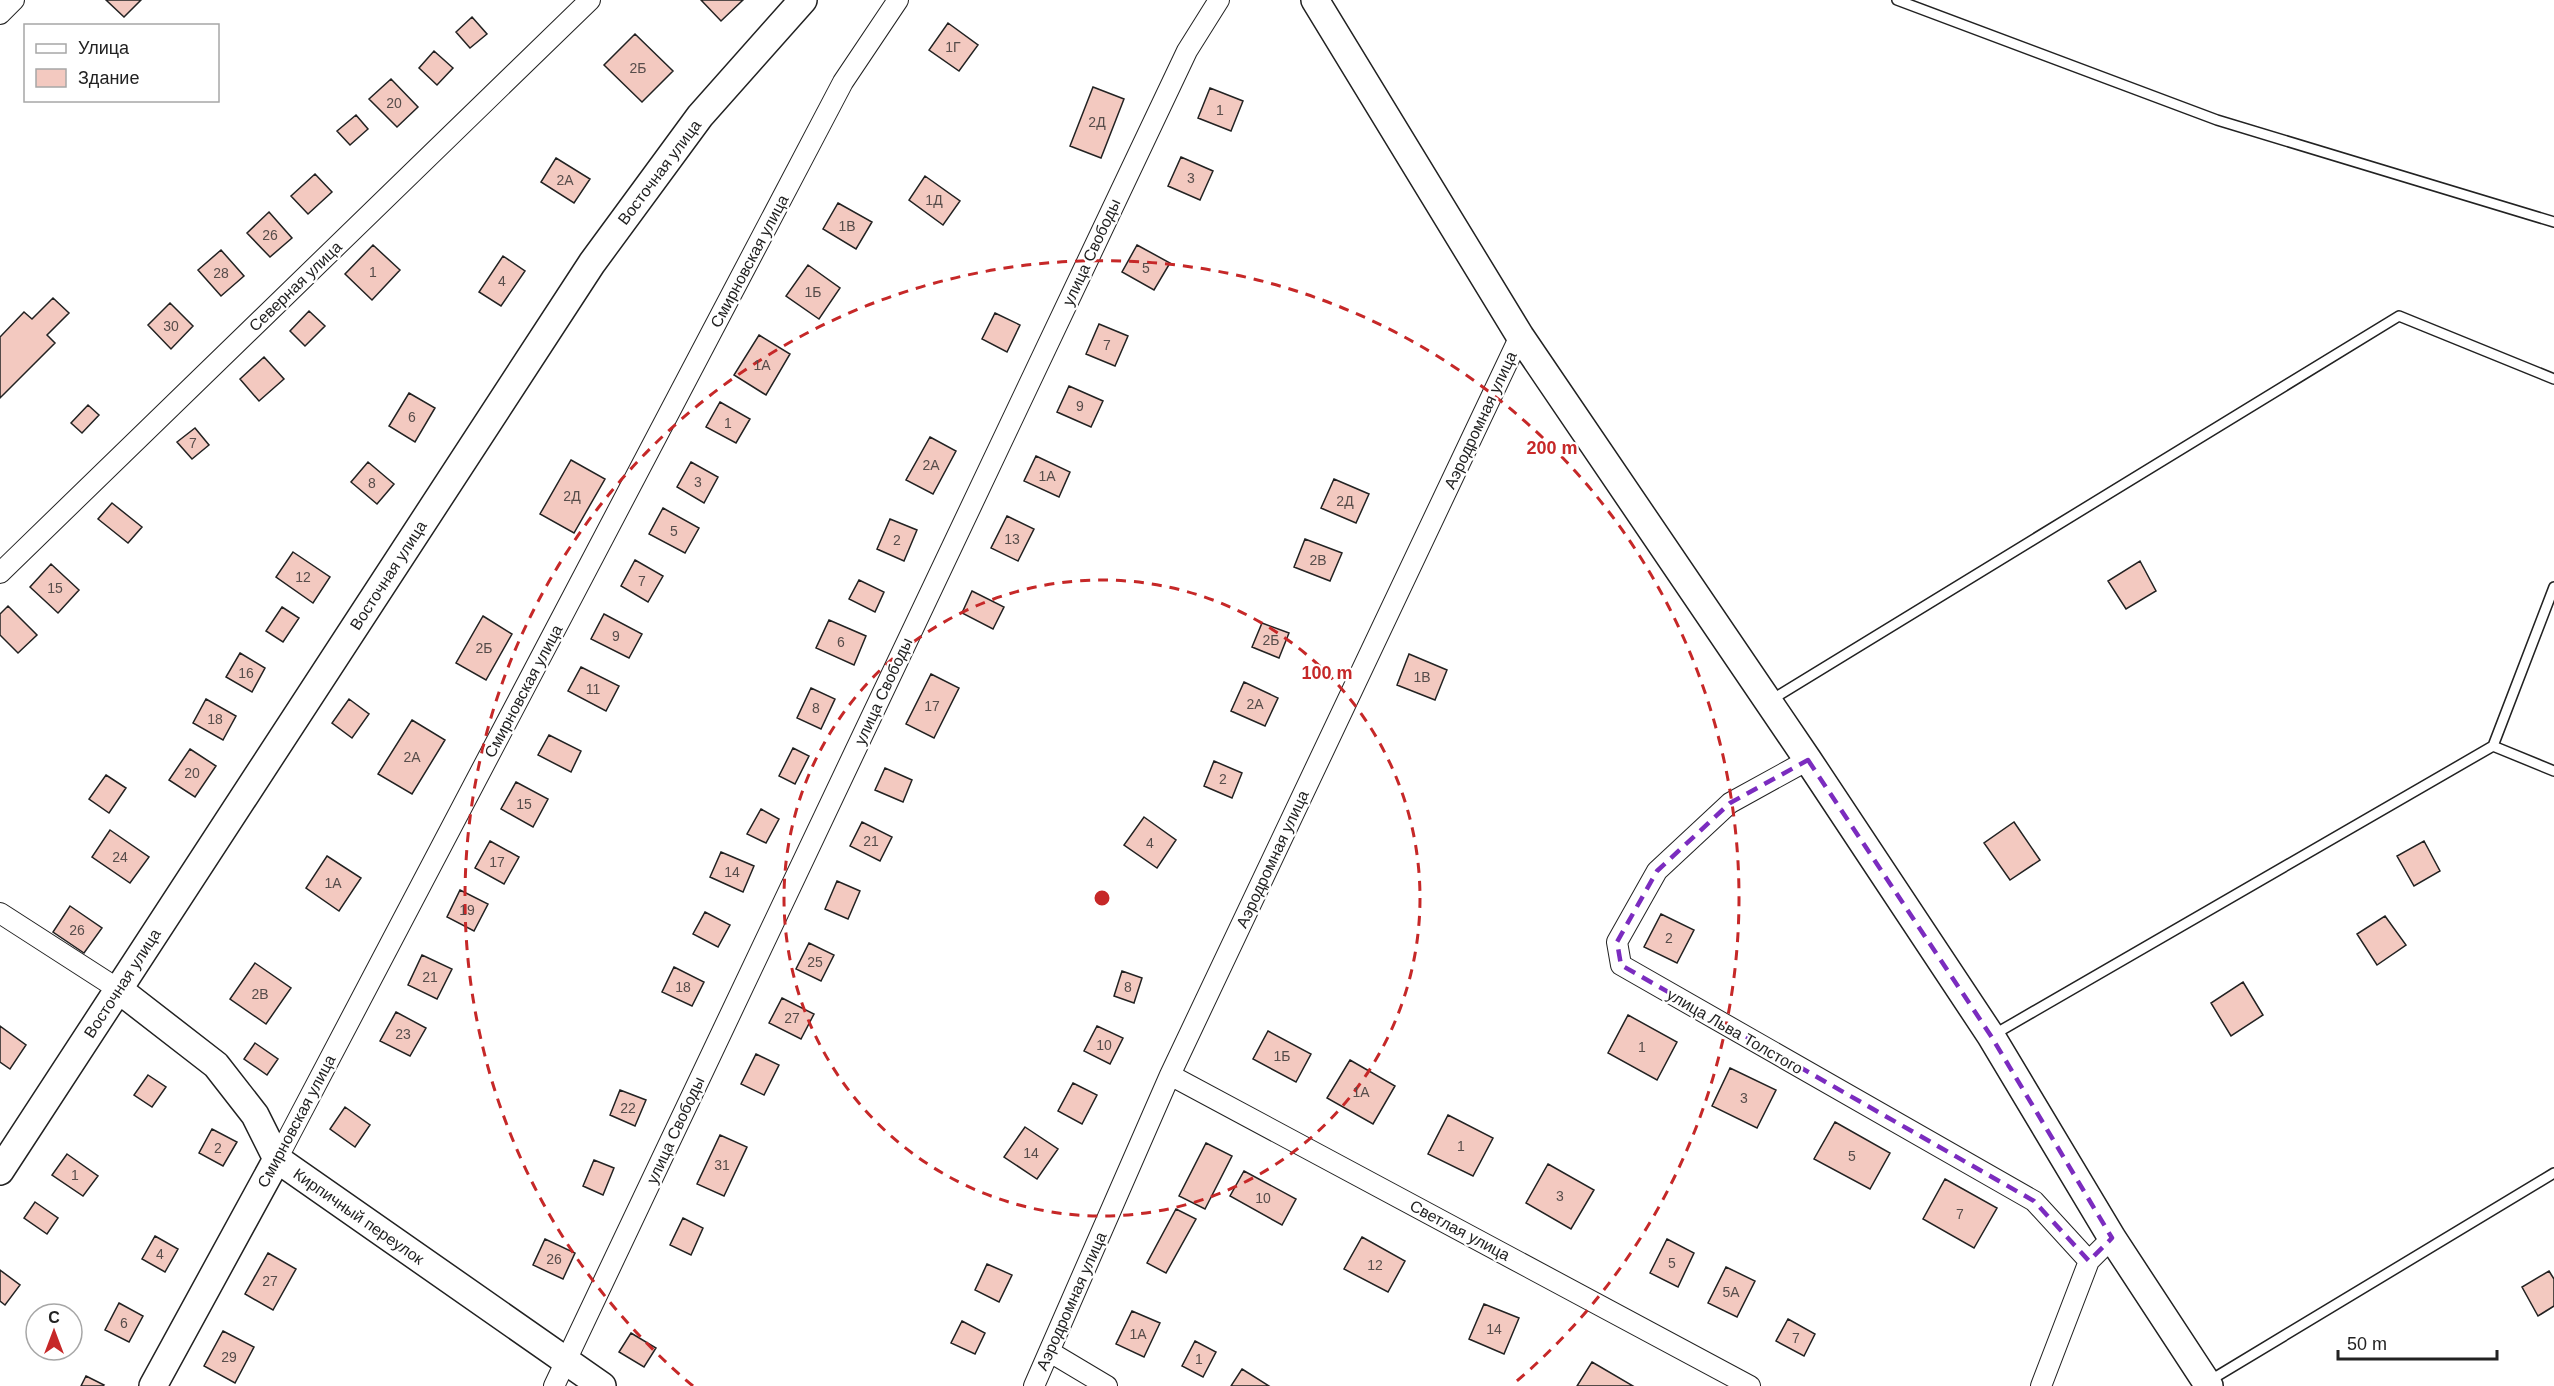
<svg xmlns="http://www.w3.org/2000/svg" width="2554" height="1386" viewBox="0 0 2554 1386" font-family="Helvetica,sans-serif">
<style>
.building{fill:#f3c9c0;stroke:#222;stroke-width:1.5}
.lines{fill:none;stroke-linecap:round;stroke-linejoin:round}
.lane-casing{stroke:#222;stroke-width:12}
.street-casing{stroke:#222;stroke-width:22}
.secondary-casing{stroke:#222;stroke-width:30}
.lane{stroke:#fff;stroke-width:9}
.street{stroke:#fff;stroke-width:20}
.secondary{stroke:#fff;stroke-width:27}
.marked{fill:none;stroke:#7b2cbf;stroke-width:4.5;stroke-dasharray:12 8;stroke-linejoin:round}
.ring{fill:none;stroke:#c62828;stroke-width:3;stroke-dasharray:10 8}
.labels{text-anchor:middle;stroke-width:4.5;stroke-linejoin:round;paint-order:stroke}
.number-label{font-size:14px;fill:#564c4a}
.street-label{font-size:16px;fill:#222;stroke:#fff}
.centre{fill:#c62828;stroke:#fff;stroke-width:3}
.ring-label{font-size:18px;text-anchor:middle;font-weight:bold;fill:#c62828;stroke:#fff;stroke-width:4.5;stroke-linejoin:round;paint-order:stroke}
</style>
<rect width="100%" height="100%" fill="#fff"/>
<path class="building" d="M 106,0 L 141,0 L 124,17 Z
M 701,0 L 743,0 L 721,21 Z
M 472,17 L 487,34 L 470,48 L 456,32 Z
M 948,23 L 978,45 L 959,71 L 929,50 Z
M 635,34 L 673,71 L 642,102 L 604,65 Z
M 434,51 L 453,68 L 437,85 L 419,68 Z
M 391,79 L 418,107 L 397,127 L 369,99 Z
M 1093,87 L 1124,99 L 1101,158 L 1070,146 Z
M 1210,88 L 1243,101 L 1231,131 L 1198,118 Z
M 356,115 L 368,129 L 350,145 L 337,131 Z
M 1181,157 L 1213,171 L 1200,200 L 1168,186 Z
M 556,158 L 590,179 L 574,203 L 541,182 Z
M 315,174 L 332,192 L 308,214 L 291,196 Z
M 925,176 L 960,201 L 943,225 L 909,200 Z
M 838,203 L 872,222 L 856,249 L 823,229 Z
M 269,212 L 292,238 L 270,257 L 247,233 Z
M 373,245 L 400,270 L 372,300 L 345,274 Z
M 1137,245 L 1170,263 L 1154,290 L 1122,272 Z
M 221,250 L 244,276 L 221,296 L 198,270 Z
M 503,256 L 525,271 L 501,306 L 479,292 Z
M 808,265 L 840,288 L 819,319 L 786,296 Z
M 53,298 L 69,313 L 47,335 L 55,343 L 0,398 L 0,337 L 24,312 L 32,319 Z
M 170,303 L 193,326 L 171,349 L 148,325 Z
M 309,311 L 325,326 L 305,346 L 290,331 Z
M 995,313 L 1020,325 L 1007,352 L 982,339 Z
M 1099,324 L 1128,336 L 1115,366 L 1086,354 Z
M 759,335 L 790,354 L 766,395 L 734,375 Z
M 264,357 L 284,379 L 259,401 L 240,379 Z
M 1069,386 L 1103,401 L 1091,427 L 1057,412 Z
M 409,393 L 435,408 L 415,442 L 389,426 Z
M 720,402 L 750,419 L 736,443 L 706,427 Z
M 88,405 L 99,415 L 82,433 L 71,423 Z
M 195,428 L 209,445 L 192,459 L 177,442 Z
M 930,437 L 956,451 L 933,494 L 906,480 Z
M 1036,456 L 1070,472 L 1059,497 L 1024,481 Z
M 571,460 L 605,479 L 574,533 L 540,514 Z
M 368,462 L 394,484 L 377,504 L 351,482 Z
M 691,462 L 718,477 L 704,503 L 677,487 Z
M 1334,479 L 1369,494 L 1356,523 L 1321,508 Z
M 112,503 L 142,527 L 128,543 L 98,519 Z
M 663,508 L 699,528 L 685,553 L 649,534 Z
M 1007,516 L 1034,529 L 1018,561 L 991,548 Z
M 890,519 L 917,530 L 904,561 L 877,549 Z
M 1305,539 L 1342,553 L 1330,581 L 1294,567 Z
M 293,552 L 330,577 L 313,603 L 276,577 Z
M 635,560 L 663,576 L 648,602 L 621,586 Z
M 2140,561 L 2156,591 L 2126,609 L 2108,581 Z
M 51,564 L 79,590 L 58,613 L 30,587 Z
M 859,580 L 884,592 L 875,612 L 849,599 Z
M 972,591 L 1004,607 L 993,629 L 962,613 Z
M 8,606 L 37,635 L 18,653 L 0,635 L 0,614 Z
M 282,607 L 299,618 L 283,642 L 266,631 Z
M 604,614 L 642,634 L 629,658 L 591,639 Z
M 483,616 L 512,634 L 486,680 L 456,663 Z
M 829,620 L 866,636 L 854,665 L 816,648 Z
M 1262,623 L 1289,633 L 1279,658 L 1252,647 Z
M 240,653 L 265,668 L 252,692 L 226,677 Z
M 1409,654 L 1447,670 L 1435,700 L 1397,685 Z
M 581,667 L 619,686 L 606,711 L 568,691 Z
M 931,674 L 959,688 L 934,738 L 906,724 Z
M 1244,682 L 1278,698 L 1265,726 L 1231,711 Z
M 811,688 L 835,699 L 821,729 L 797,718 Z
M 206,699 L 236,716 L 223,740 L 193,723 Z
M 349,699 L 369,714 L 352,738 L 332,723 Z
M 412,720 L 445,740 L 412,794 L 378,774 Z
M 549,735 L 581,751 L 571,772 L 538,755 Z
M 793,748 L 809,756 L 795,784 L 779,776 Z
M 190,749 L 216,766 L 195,797 L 169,780 Z
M 1214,761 L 1242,773 L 1232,798 L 1204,786 Z
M 885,768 L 912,780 L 903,802 L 875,790 Z
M 106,775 L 126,788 L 109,813 L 89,799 Z
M 516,782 L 548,799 L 533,827 L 501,809 Z
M 761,809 L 779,819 L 766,843 L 747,834 Z
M 1144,817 L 1176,840 L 1157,868 L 1124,845 Z
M 862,822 L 892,837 L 880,861 L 850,846 Z
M 2014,822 L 2040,860 L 2010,880 L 1984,843 Z
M 110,830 L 149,857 L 130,883 L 92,857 Z
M 490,841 L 519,857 L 504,884 L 475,868 Z
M 2424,841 L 2440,871 L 2414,886 L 2397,856 Z
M 721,852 L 754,866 L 743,892 L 710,877 Z
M 327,856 L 361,878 L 339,911 L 306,888 Z
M 837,881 L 860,891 L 848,919 L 825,909 Z
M 460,890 L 488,904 L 474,931 L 447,917 Z
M 70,906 L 102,928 L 84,953 L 53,932 Z
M 705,912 L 730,925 L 718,947 L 693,934 Z
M 1661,914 L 1694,930 L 1677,963 L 1644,947 Z
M 2385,916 L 2406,945 L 2377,965 L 2357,934 Z
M 809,943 L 834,955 L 821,981 L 796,969 Z
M 422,955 L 452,969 L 437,999 L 408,985 Z
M 255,963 L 291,988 L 266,1024 L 230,999 Z
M 674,967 L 704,982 L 692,1006 L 662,992 Z
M 1122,971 L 1142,978 L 1134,1003 L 1114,996 Z
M 2243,982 L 2263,1015 L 2231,1036 L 2211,1003 Z
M 782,998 L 814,1014 L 801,1039 L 769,1023 Z
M 396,1012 L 426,1028 L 410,1056 L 380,1041 Z
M 1628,1015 L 1677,1042 L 1657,1080 L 1608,1053 Z
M 0,1026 L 26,1045 L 10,1069 L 0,1062 Z
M 1097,1026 L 1123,1038 L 1110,1064 L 1084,1051 Z
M 1268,1031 L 1311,1054 L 1296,1082 L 1253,1059 Z
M 255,1043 L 278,1059 L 267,1075 L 244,1059 Z
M 756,1054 L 779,1065 L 764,1095 L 741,1084 Z
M 1350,1060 L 1395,1086 L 1373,1124 L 1327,1098 Z
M 1730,1068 L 1776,1090 L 1757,1128 L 1712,1106 Z
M 148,1075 L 166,1087 L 152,1107 L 134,1095 Z
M 1073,1083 L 1097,1095 L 1082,1124 L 1058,1111 Z
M 620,1090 L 646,1100 L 635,1126 L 610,1115 Z
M 345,1107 L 370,1125 L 355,1147 L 330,1129 Z
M 1448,1115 L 1493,1138 L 1473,1176 L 1428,1154 Z
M 1835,1122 L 1890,1153 L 1870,1189 L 1814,1159 Z
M 1025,1127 L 1058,1149 L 1037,1179 L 1004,1157 Z
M 212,1129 L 237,1142 L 223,1166 L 199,1153 Z
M 720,1135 L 747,1147 L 724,1196 L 697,1184 Z
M 1206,1143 L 1232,1156 L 1205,1209 L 1179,1196 Z
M 67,1154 L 98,1176 L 83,1196 L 52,1175 Z
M 594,1160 L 614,1168 L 603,1195 L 583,1186 Z
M 1548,1164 L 1594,1190 L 1571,1229 L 1526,1203 Z
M 1244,1171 L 1296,1199 L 1282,1225 L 1230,1196 Z
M 1945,1179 L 1997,1208 L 1974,1248 L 1923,1219 Z
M 35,1202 L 58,1218 L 47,1234 L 24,1218 Z
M 1176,1209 L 1196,1219 L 1166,1273 L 1147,1263 Z
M 683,1218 L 703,1228 L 691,1255 L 670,1245 Z
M 155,1236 L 178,1249 L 165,1272 L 142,1259 Z
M 1362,1237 L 1405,1261 L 1388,1292 L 1344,1269 Z
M 545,1239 L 575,1253 L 563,1279 L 533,1265 Z
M 1667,1239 L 1694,1253 L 1678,1287 L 1650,1273 Z
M 268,1253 L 296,1269 L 273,1310 L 245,1294 Z
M 987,1264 L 1012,1275 L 999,1302 L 975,1290 Z
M 1726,1267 L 1755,1281 L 1737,1317 L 1708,1303 Z
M 0,1270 L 20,1285 L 5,1305 L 0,1301 Z
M 2549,1271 L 2554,1279 L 2554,1306 L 2538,1316 L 2522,1287 Z
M 119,1303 L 143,1316 L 129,1342 L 105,1330 Z
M 1484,1304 L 1519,1318 L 1504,1354 L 1469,1339 Z
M 1132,1311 L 1160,1323 L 1144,1357 L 1116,1344 Z
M 1788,1319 L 1815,1334 L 1804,1356 L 1776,1341 Z
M 962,1321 L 985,1333 L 975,1354 L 951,1343 Z
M 223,1331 L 254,1347 L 235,1383 L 204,1366 Z
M 631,1333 L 656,1348 L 644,1367 L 619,1352 Z
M 1195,1341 L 1216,1352 L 1203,1377 L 1182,1366 Z
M 1592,1362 L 1633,1386 L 1577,1386 Z
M 1242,1369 L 1269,1386 L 1231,1386 Z
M 86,1376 L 104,1385 L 103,1386 L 81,1386 Z"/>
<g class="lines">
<g class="lane-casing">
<path id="lane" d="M 1897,0 L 2217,120 L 2554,222
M 1771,700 L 2399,316 L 2554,379
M 2493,746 L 2554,771
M 1993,1035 L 2493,746 L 2554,587
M 2209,1381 L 2554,1173"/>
</g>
<g class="street-casing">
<path id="street" d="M 0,14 L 14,0
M 0,573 L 590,0
M 1808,760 L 1730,803 L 1657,871 L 1617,942 L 1621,965 L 2034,1201 L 2089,1261
M 0,913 L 118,989
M 1170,1075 L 1750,1386
M 277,1159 L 843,82 L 898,0
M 1050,1352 L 1107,1386
M 554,1386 L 1187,51 L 1219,0
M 1034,1386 L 1170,1075 L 1520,336
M 2041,1386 L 2089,1261 L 2112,1238"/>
</g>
<g class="secondary-casing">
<path id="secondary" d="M 1315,0 L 1520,336 L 1808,760 L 1991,1036 L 2112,1238 L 2209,1386
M 118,989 L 216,1065 L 255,1115 L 277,1159 L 602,1386
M 0,1171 L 592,263 L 700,116 L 803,0
M 153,1386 L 277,1159"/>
</g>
<use href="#lane" class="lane"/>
<use href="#street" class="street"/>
<use href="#secondary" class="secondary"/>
</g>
<path class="marked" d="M 1808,760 L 1991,1036 L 2112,1238 L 2089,1261 L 2034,1201 L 1621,965 L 1617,942 L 1657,871 L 1730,803 Z"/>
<g class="ring">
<circle cx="1102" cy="898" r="318"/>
<path d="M693 1386A637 637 0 1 1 1511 1386"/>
</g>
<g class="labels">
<g class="number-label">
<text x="953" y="52">1Г</text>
<text x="638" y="73">2Б</text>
<text x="394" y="108">20</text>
<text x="1220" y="115">1</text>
<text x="1097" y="127">2Д</text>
<text x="1191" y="183">3</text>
<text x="565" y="185">2А</text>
<text x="934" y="205">1Д</text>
<text x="847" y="231">1В</text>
<text x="270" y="240">26</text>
<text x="1146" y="273">5</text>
<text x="373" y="277">1</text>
<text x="221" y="278">28</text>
<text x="502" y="286">4</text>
<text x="813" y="297">1Б</text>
<text x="171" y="331">30</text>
<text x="1107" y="350">7</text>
<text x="762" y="370">1А</text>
<text x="1080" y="411">9</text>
<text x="412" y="422">6</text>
<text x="728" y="428">1</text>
<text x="193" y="448">7</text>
<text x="931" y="470">2А</text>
<text x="1047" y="481">1А</text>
<text x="698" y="487">3</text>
<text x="372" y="488">8</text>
<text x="572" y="501">2Д</text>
<text x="1345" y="506">2Д</text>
<text x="674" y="536">5</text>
<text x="1012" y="544">13</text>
<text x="897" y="545">2</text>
<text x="1318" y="565">2В</text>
<text x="303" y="582">12</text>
<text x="642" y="586">7</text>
<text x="55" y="593">15</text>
<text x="616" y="641">9</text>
<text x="1271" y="645">2Б</text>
<text x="841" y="647">6</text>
<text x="484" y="653">2Б</text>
<text x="246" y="678">16</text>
<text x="1422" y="682">1В</text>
<text x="593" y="694">11</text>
<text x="1255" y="709">2А</text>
<text x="932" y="711">17</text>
<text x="816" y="713">8</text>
<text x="215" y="724">18</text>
<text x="412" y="762">2А</text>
<text x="192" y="778">20</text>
<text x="1223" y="784">2</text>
<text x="524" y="809">15</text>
<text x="871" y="846">21</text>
<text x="1150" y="848">4</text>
<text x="120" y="862">24</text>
<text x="497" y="867">17</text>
<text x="732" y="877">14</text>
<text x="333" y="888">1А</text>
<text x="467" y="915">19</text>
<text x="77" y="935">26</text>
<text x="1669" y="943">2</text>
<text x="815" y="967">25</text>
<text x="430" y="982">21</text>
<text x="683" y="992">18</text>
<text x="1128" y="992">8</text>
<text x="260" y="999">2В</text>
<text x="792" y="1023">27</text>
<text x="403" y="1039">23</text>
<text x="1104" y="1050">10</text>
<text x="1642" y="1052">1</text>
<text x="1282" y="1061">1Б</text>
<text x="1361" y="1097">1А</text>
<text x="1744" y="1103">3</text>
<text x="628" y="1113">22</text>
<text x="1461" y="1151">1</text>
<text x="218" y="1153">2</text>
<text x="1031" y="1158">14</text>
<text x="1852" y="1161">5</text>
<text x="722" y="1170">31</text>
<text x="75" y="1180">1</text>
<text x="1560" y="1201">3</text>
<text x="1263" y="1203">10</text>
<text x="1960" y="1219">7</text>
<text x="160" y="1259">4</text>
<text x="554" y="1264">26</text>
<text x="1672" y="1268">5</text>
<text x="1375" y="1270">12</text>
<text x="270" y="1286">27</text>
<text x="1731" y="1297">5А</text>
<text x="124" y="1328">6</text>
<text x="1494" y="1334">14</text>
<text x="1138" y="1339">1А</text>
<text x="1796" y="1343">7</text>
<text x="229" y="1362">29</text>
<text x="1199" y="1364">1</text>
</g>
<g class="street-label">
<text transform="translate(659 172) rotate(-53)" y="6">Восточная улица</text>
<text transform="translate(1091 252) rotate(-65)" y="6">улица Свободы</text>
<text transform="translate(749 261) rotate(-62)" y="6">Смирновская улица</text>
<text transform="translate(295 286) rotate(-44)" y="6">Северная улица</text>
<text transform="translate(1480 420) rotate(-65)" y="6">Аэродромная улица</text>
<text transform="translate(388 575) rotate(-57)" y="6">Восточная улица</text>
<text transform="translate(523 691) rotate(-62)" y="6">Смирновская улица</text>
<text transform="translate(883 691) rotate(-65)" y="6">улица Свободы</text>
<text transform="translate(1272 859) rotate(-65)" y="6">Аэродромная улица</text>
<text transform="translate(122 983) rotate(-57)" y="6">Восточная улица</text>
<text transform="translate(1735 1031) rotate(30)" y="6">улица Льва Толстого</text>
<text transform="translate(296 1121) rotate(-62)" y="6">Смирновская улица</text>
<text transform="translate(675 1130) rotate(-65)" y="6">улица Свободы</text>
<text transform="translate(359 1216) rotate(35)" y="6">Кирпичный переулок</text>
<text transform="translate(1460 1230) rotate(28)" y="6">Светлая улица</text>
<text transform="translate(1071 1301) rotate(-66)" y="6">Аэродромная улица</text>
</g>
</g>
<circle cx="1102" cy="898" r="9" class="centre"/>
<g class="ring-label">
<text x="1552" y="454">200 m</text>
<text x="1327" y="679">100 m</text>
</g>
<rect x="24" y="24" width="195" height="78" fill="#ffffff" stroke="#a7a7a7" stroke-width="1.5"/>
<rect x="36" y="44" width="30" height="9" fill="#ffffff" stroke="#a7a7a7" stroke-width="1.5"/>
<text x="78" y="54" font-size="18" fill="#222222">Улица</text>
<rect x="36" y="69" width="30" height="18" fill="#f3c9c0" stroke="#a7a7a7" stroke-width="1.5"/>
<text x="78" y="84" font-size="18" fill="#222222">Здание</text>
<g transform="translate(54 1332)"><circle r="28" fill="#ffffff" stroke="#a7a7a7" stroke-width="1.5"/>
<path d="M0-4.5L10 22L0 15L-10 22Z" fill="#c62828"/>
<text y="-9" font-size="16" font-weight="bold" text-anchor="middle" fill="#222222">С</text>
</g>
<path d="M2338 1350v9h159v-9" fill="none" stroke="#222222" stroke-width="3"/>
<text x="2347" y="1350" font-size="18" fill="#222222" stroke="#ffffff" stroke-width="4.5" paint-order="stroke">50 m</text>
</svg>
